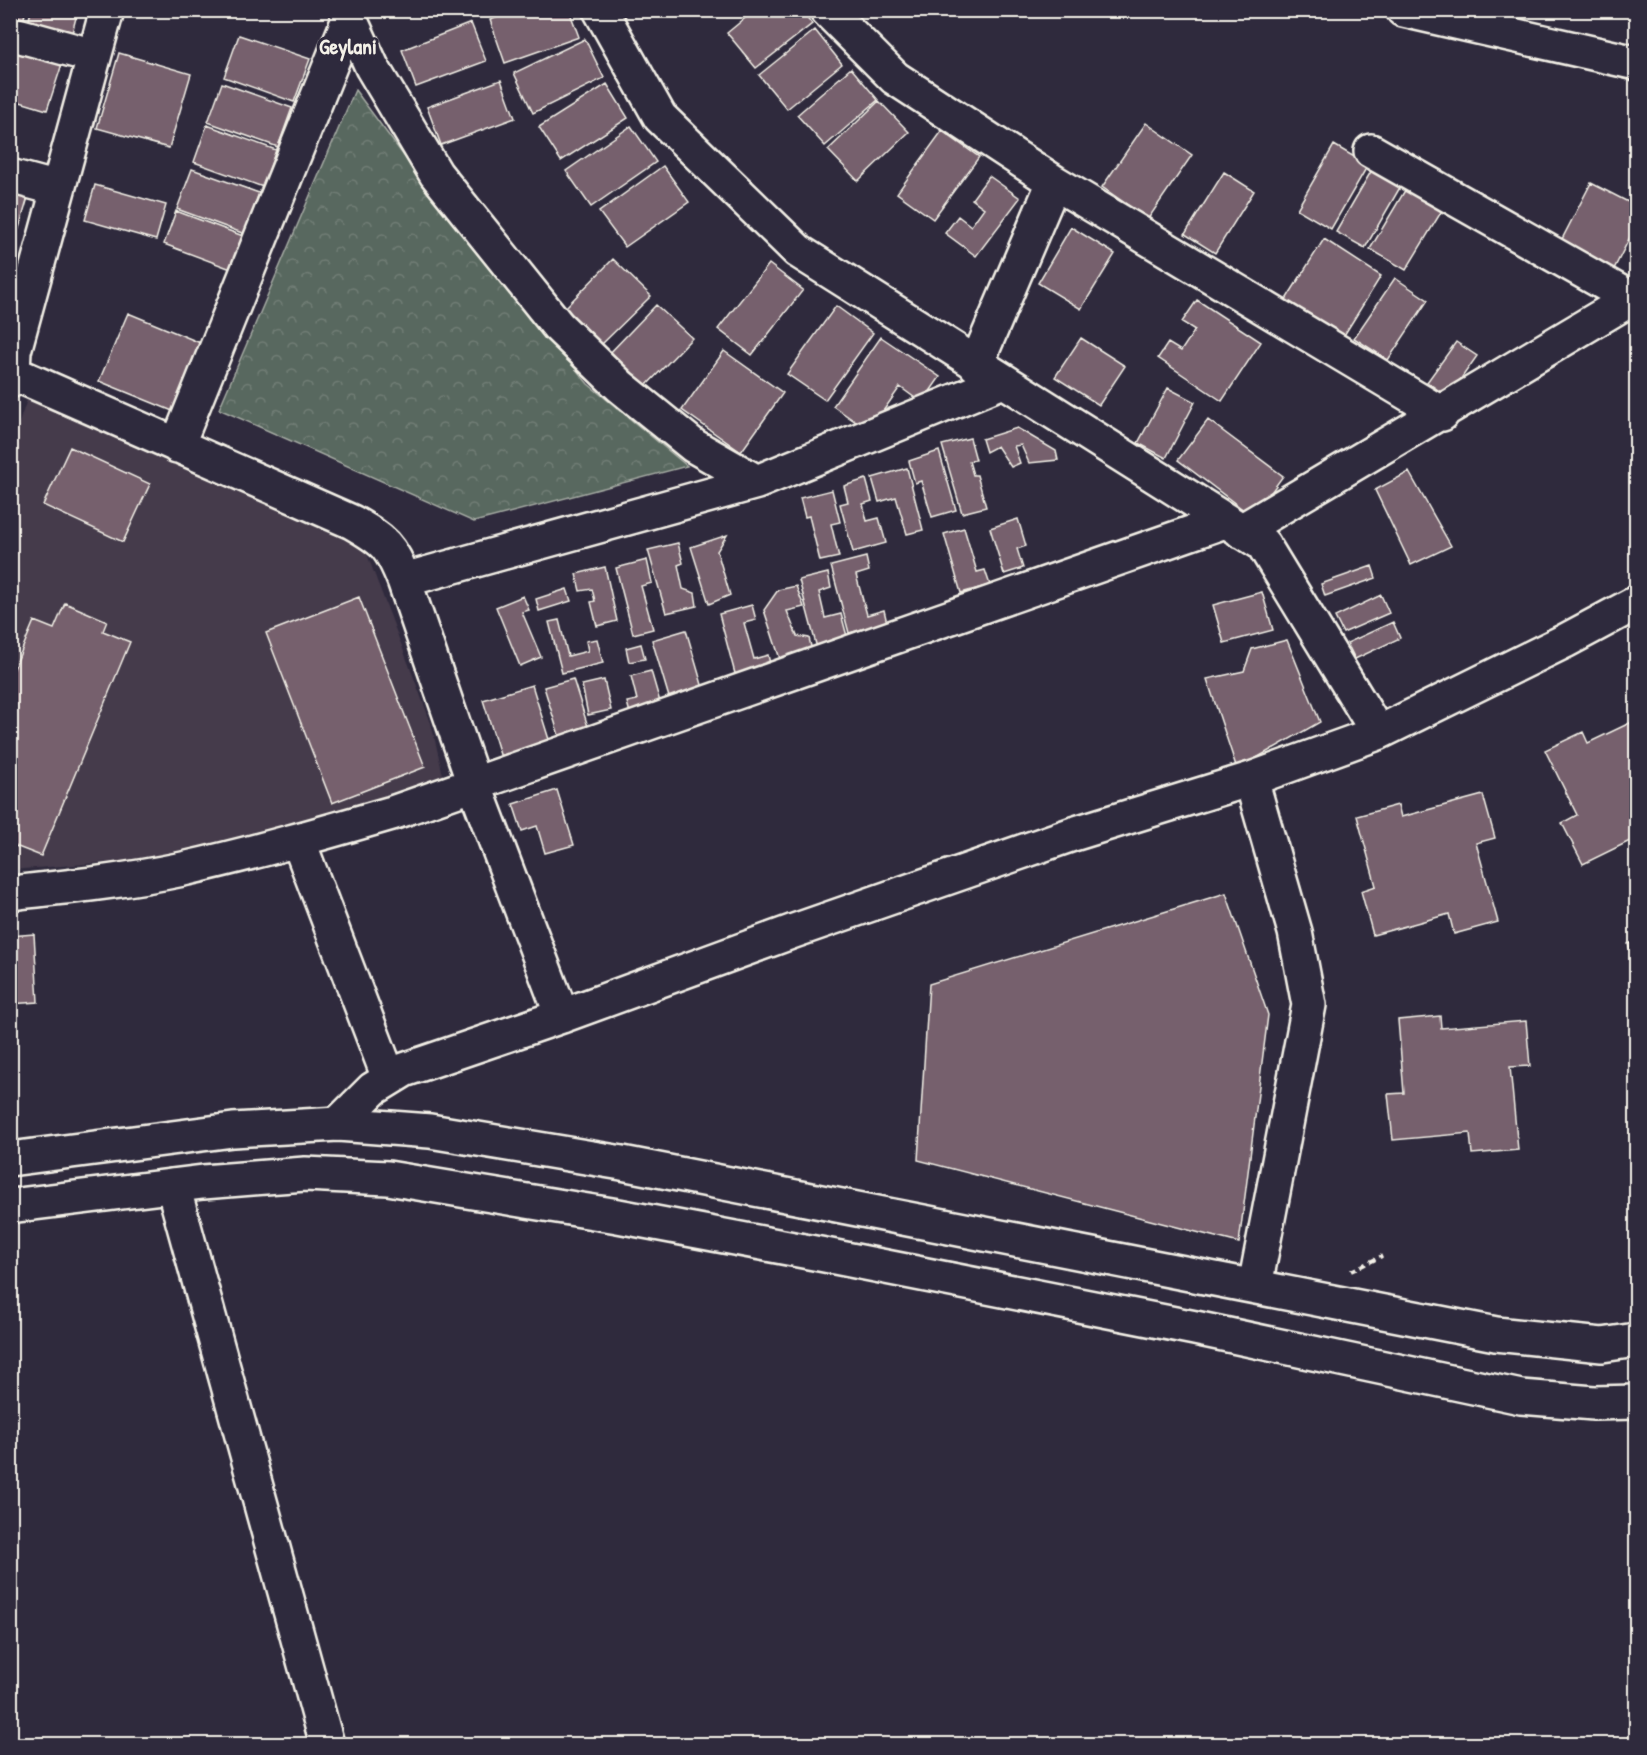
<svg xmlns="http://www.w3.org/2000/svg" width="1647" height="1755" viewBox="0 0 1647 1755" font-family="'Patrick Hand',sans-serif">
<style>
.built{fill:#443a4b}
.forest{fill:url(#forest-crowns);stroke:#a6aca4;stroke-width:1.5}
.building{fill:#76616d;stroke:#f4f1e8;stroke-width:1.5}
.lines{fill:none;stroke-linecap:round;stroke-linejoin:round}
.street-casing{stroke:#f4f1e8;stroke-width:38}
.secondary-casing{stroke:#f4f1e8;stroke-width:38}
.path{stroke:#f4f1e8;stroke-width:4;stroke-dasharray:6 4.5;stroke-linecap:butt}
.street{stroke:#2f2a3d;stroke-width:33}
.secondary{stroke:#2f2a3d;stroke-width:33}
.labels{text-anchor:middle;stroke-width:6;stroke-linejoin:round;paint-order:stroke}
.district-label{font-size:22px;font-weight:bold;fill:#f4f1e8;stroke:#2f2a3d}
</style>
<defs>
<pattern id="forest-crowns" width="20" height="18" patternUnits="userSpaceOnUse" patternTransform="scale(1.5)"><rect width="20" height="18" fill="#59685f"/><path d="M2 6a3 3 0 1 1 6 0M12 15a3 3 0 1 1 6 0" fill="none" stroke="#717e76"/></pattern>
</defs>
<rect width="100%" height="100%" fill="#2f2a3d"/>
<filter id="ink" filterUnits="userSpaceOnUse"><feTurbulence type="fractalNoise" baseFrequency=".0167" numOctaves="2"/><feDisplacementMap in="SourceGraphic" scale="12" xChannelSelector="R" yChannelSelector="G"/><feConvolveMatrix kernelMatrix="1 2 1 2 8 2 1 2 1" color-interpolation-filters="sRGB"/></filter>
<g filter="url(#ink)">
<path class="built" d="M 28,397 L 365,549 L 431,723 L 443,775 L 259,839 L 149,859 L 11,870 L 10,448 Z"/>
<path class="forest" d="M 355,90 L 433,195 L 588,384 L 687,466 L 474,522 L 219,409 Z"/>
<path class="building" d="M 10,10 L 26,10 L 23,21 L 10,17 Z
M 31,10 L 78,10 L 72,33 L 29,20 Z
M 518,10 L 569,10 L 579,37 L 505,63 L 490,20 Z
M 755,10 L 802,10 L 812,24 L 756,68 L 727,33 Z
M 471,23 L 486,61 L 416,87 L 402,50 Z
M 815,30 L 842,64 L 787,109 L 759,75 Z
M 239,35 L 310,59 L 294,102 L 224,77 Z
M 585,39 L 604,78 L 533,113 L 514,73 Z
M 11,48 L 62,64 L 47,110 L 10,99 Z
M 119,53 L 191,74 L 169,148 L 97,128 Z
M 851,68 L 878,100 L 825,146 L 797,115 Z
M 501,80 L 515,118 L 441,145 L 427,107 Z
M 222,83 L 292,108 L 278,147 L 208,122 Z
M 607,84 L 628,118 L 561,161 L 539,127 Z
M 879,101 L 909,132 L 858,181 L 828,150 Z
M 1146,123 L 1192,155 L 1148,219 L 1102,187 Z
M 207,125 L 276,150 L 263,187 L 194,162 Z
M 631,126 L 656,162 L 591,207 L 566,171 Z
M 942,131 L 979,157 L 933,219 L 897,193 Z
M 1334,145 L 1368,165 L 1331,229 L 1297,209 Z
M 663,166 L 689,202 L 625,247 L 599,212 Z
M 1373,168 L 1402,184 L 1365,248 L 1336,232 Z
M 192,169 L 259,193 L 245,234 L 177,209 Z
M 1224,172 L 1254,191 L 1215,253 L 1185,234 Z
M 989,176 L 1020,198 L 976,256 L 945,233 L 958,216 L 971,226 L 984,208 L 972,199 Z
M 1591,183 L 1636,206 L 1636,225 L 1613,271 L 1560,243 Z
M 95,185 L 166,205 L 156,240 L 85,220 Z
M 1407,187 L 1443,209 L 1406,270 L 1370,249 Z
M 10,189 L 29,194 L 14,245 L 10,244 Z
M 176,211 L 243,236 L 231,269 L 164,244 Z
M 1071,227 L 1115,254 L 1081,309 L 1038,283 Z
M 1324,239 L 1381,276 L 1343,337 L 1285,301 Z
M 613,259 L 651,296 L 601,345 L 564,309 Z
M 769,264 L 803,290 L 752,355 L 718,329 Z
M 1395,278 L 1428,300 L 1388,360 L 1354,338 Z
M 1197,300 L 1261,342 L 1222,401 L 1158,358 L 1168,343 L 1181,351 L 1195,330 L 1182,322 Z
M 656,305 L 692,338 L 643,389 L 607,356 Z
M 836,306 L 873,333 L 825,400 L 787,374 Z
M 128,313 L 203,344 L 175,412 L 99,381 Z
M 881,337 L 940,377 L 922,403 L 900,387 L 869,431 L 833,406 Z
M 1081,338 L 1125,366 L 1099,405 L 1055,377 Z
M 1456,342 L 1477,356 L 1448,397 L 1427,382 Z
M 724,351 L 783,393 L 741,452 L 682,410 Z
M 1168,388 L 1195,402 L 1166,458 L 1138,443 Z
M 1208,420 L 1283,476 L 1253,517 L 1178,460 Z
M 1017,428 L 1056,451 L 1058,460 L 1029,463 L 1021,445 L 1014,446 L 1020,463 L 1011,467 L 997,446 L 986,452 L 982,439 Z
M 970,438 L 976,460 L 969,461 L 973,475 L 977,475 L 986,507 L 962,513 L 942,445 Z
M 70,447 L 150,484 L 123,542 L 43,505 Z
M 939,451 L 956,510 L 932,517 L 921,481 L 915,483 L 909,461 Z
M 907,468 L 923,530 L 907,534 L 896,497 L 879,502 L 872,478 Z
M 1409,472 L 1451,546 L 1411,565 L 1375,490 Z
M 866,479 L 872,501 L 863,504 L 867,521 L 879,518 L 886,543 L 853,552 L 840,504 L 848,502 L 844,486 Z
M 832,490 L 840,522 L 831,524 L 839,557 L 820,561 L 809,516 L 805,517 L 800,498 Z
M 1018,519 L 1026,546 L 1017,549 L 1023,568 L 1004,574 L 990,528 Z
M 964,528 L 977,572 L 985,570 L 990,585 L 961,593 L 944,534 Z
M 727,535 L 717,551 L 730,595 L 709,604 L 691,547 Z
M 678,543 L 683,563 L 678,565 L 683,589 L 695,593 L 697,606 L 666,613 L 648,550 Z
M 866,557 L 869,571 L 856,575 L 867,615 L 884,610 L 887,623 L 849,633 L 831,566 Z
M 647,560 L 652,583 L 641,586 L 653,629 L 633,634 L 616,568 Z
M 1372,566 L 1376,578 L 1325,596 L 1321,584 Z
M 605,567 L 617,621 L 597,626 L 591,602 L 595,601 L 592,589 L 580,591 L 576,574 Z
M 828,573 L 831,588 L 819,592 L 825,618 L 841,614 L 848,640 L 817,648 L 799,580 Z
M 796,586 L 804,607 L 787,611 L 797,636 L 809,638 L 813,655 L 782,665 L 764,610 L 778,590 Z
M 567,589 L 571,601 L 539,611 L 536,599 Z
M 1262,592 L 1273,630 L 1224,643 L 1213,605 Z
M 1381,595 L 1389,613 L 1343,633 L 1335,617 Z
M 523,596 L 529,610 L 522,612 L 541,657 L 520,666 L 496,607 Z
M 359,597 L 425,767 L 332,803 L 266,633 Z
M 65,603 L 107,621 L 103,631 L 130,642 L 41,856 L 10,844 L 10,678 L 34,621 L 54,629 Z
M 752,605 L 756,620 L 744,623 L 754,659 L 768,655 L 772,672 L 737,681 L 719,614 Z
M 559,620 L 568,656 L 588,651 L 586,641 L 597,639 L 603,663 L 562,673 L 549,622 Z
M 1393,622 L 1400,638 L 1355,659 L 1347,643 Z
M 686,630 L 705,695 L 671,704 L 652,640 Z
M 1287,640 L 1320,722 L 1237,769 L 1207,679 L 1244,671 L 1252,649 Z
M 641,644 L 645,659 L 629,662 L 626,648 Z
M 651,671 L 662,709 L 631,717 L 627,702 L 637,700 L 631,676 Z
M 573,679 L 590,733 L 561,742 L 544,687 Z
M 604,680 L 611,710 L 588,715 L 582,685 Z
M 532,685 L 551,746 L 502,761 L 483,700 Z
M 1636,720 L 1636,838 L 1583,864 L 1562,823 L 1577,815 L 1545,750 L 1583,732 L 1588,743 Z
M 557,790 L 574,845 L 545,853 L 537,826 L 522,831 L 513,804 Z
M 1483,795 L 1495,838 L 1476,843 L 1498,922 L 1454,934 L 1449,914 L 1373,935 L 1361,891 L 1376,886 L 1357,816 L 1398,805 L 1401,817 Z
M 1226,893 L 1268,1015 L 1239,1243 L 918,1160 L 929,984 Z
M 34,934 L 38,1002 L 10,1004 L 10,936 Z
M 1636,941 L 1636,967 L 1628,944 Z
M 1440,1016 L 1441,1028 L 1526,1021 L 1530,1066 L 1510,1067 L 1518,1150 L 1472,1154 L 1470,1133 L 1393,1140 L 1388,1094 L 1404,1093 L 1398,1020 Z
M 1636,1171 L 1636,1196 L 1629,1174 Z"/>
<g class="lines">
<g class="street-casing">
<path id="street" d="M 346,10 L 372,67 L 436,174 L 558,326 L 620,386 L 694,446 L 757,482
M 600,10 L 660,117 L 798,251 L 1263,544 L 1378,733
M 827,10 L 895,78 L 1054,182 L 1442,414
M 1403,10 L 1636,63
M 10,33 L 94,56
M 1371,151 L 1632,299
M 10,176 L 58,189
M 976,365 L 1054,182
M 13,373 L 352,522 C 385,541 390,545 404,580 L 757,482 L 1003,381
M 10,381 L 13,373 L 14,351 L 107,10
M 177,446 L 349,19
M 1241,531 L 1636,296
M 404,580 L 474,784 L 562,1016
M 1251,779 L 1295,932 L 1309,1005 L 1255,1286
M 298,840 L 389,1078
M 10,893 C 68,887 126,881 183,869 C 254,853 323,833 392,813 L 1225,521
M 338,1124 L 373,1089 L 404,1070 L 562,1016 L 794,931 L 1073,834 L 1251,779 L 1378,733 L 1565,641 L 1636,603
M 173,1186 L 327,1744"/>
</g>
<g class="secondary-casing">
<path id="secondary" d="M 10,1159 L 233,1130 L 338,1124 L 430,1131 L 622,1163 L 1496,1334 L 1602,1345 L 1636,1340
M 10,1206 L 203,1182 L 305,1174 L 388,1178 L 618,1216 L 825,1255 L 1195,1328 L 1521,1397 L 1594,1403 L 1636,1402"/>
</g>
<path class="path" d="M 1351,1271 L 1382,1256"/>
<use href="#street" class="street"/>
<use href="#secondary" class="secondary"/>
</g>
</g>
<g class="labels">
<g class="district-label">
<text x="348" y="54">Geylani</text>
</g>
</g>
<rect width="1647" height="1755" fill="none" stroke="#2f2a3d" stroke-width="36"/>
<rect x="18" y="18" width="1611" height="1719" fill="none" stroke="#f4f1e8" stroke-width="2" filter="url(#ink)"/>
</svg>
